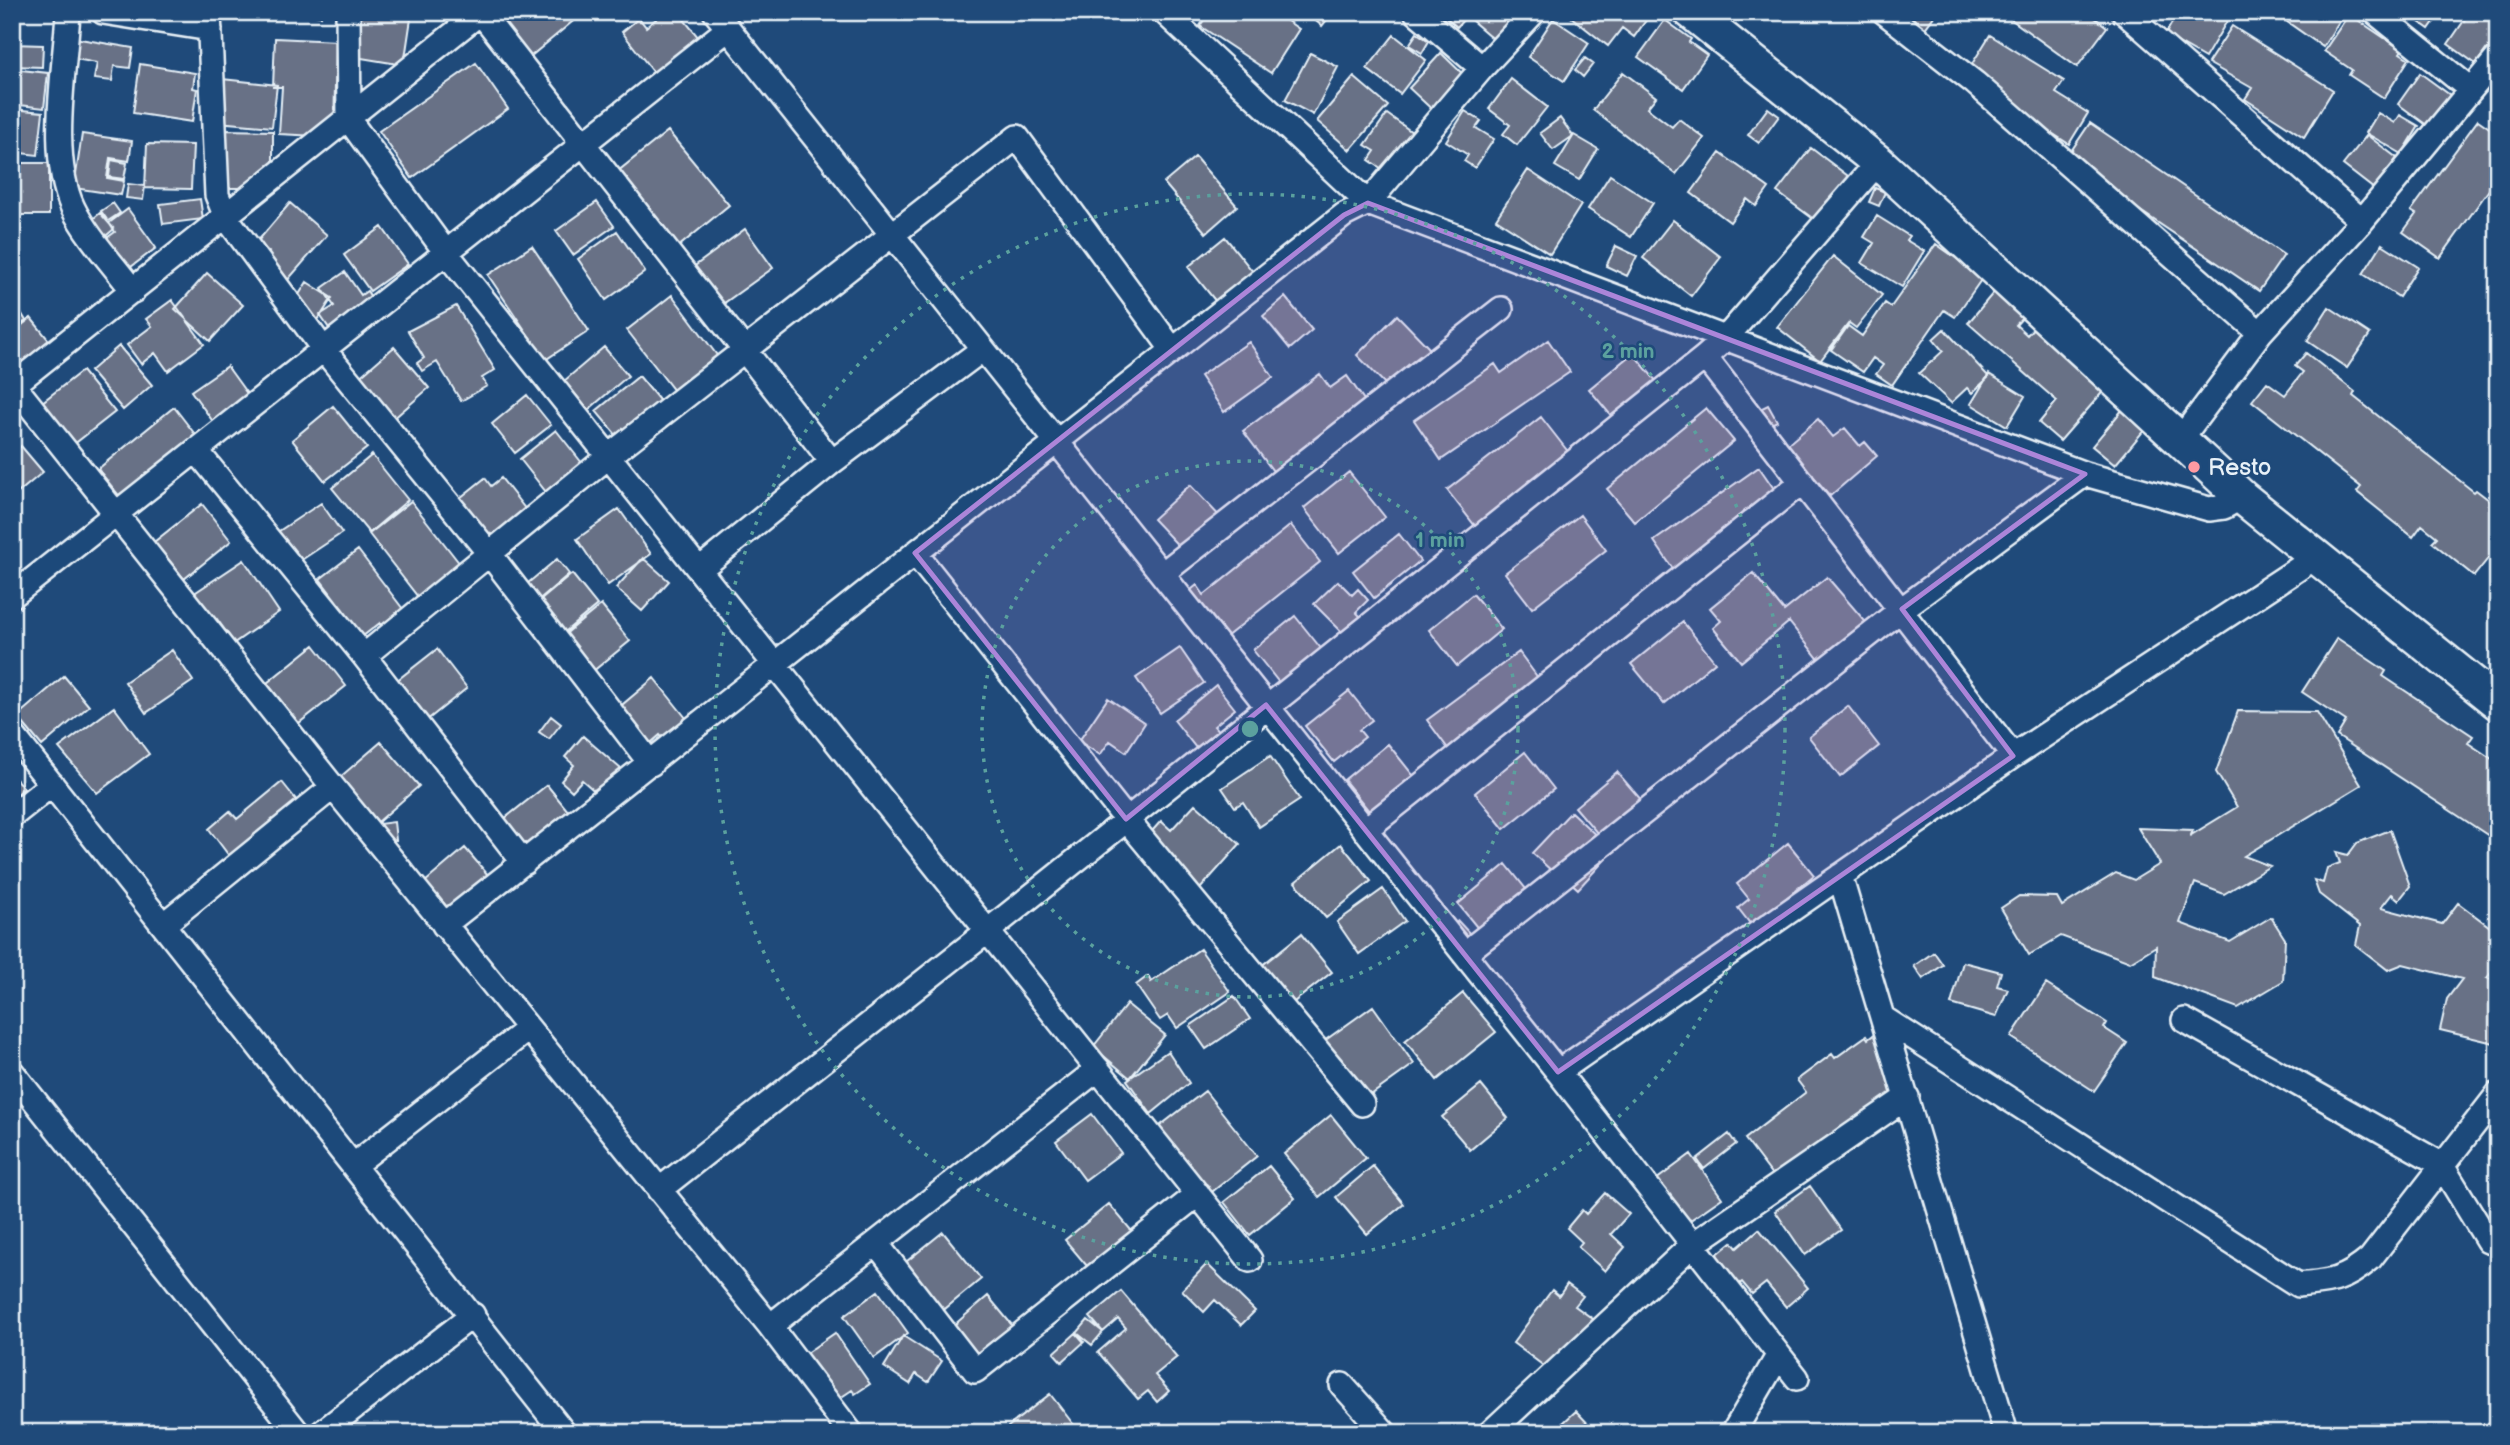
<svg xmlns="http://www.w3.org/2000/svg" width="2510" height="1445" viewBox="0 0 2510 1445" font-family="'Balsamiq Sans',sans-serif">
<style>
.building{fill:#677186;stroke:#e8f1f8;stroke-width:2}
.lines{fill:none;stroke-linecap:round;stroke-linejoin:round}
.street-casing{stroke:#e8f1f8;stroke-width:28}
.secondary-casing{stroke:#e8f1f8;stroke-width:38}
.street{stroke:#1f4a7a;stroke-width:23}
.secondary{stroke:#1f4a7a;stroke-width:33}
.marked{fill:#ac85d9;fill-opacity:0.2;stroke:#ac85d9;stroke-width:5;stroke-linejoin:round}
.ring{fill:none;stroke:#5ba19e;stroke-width:3.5;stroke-dasharray:3.5 7}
.poi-dot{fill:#ff9aa2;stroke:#1f4a7a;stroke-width:2.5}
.labels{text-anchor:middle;stroke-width:5;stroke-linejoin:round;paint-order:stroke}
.poi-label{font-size:24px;fill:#e8f1f8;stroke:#1f4a7a;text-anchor:start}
.centre{fill:#5ba19e;stroke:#1f4a7a;stroke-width:3.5}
.ring-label{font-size:21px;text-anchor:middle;font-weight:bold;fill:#5ba19e;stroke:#1f4a7a;stroke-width:5;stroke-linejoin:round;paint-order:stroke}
</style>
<rect width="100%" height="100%" fill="#1f4a7a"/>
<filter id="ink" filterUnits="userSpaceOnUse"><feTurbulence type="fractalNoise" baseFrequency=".0143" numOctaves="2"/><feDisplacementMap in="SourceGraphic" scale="14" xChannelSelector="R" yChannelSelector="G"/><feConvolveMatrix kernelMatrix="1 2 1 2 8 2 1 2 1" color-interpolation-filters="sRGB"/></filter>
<g filter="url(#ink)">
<path class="building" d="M 215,12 L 275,12 L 275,19 L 215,19 Z
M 298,12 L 322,12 L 321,16 Z
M 362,12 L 412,12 L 404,65 L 355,57 Z
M 505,12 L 584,12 L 525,61 L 491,24 Z
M 665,12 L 678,12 L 703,43 L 659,79 L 622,32 L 639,18 L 646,27 Z
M 1209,12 L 1274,12 L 1299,29 L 1271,73 L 1200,26 Z
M 1305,12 L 1333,12 L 1322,26 Z
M 1440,12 L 1470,12 L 1457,27 Z
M 1475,12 L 1510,12 L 1517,18 L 1497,42 L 1470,19 Z
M 1652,12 L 1634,37 L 1622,28 L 1608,46 L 1566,13 Z
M 1899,12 L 1937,12 L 1924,30 Z
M 2001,12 L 2087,12 L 2107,27 L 2077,67 Z
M 2178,12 L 2222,12 L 2230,16 L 2205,58 L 2165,35 Z
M 2273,12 L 2345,12 L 2323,47 Z
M 2405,12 L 2441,12 L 2429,29 Z
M 2470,12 L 2498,12 L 2498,51 L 2494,56 L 2486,50 L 2476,64 L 2448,44 Z
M 2349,14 L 2402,50 L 2400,53 L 2409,59 L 2384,98 L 2349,75 L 2352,70 L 2324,51 Z
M 1553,19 L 1589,43 L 1564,81 L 1528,57 Z
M 1665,20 L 1691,39 L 1689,42 L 1707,55 L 1683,89 L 1638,57 Z
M 2232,26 L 2333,90 L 2304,137 L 2245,99 L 2252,88 L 2208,63 Z
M 1417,33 L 1429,41 L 1422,53 L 1409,45 Z
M 1394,35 L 1426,60 L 1400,94 L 1367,69 Z
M 1990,35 L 2064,81 L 2056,93 L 2088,113 L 2069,144 L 1954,71 L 1962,58 L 1972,64 Z
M 74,38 L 133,48 L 130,68 L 114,66 L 112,81 L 94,79 L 97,63 L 70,58 Z
M 275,38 L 336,41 L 334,130 L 317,136 L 279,134 L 282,87 L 273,87 Z
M 12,44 L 43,45 L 42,67 L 12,66 Z
M 1310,53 L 1338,67 L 1313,115 L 1285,100 Z
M 1441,53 L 1471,82 L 1439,116 L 1409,88 Z
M 1585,58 L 1593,64 L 1583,77 L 1575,70 Z
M 476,63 L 508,109 L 412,178 L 379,131 Z
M 140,64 L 195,73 L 193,88 L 197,89 L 192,122 L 133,113 Z
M 12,69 L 48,73 L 44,108 L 12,104 Z
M 1623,72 L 1656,97 L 1647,108 L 1672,127 L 1679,119 L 1704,138 L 1676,174 L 1593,110 Z
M 2420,73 L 2450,95 L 2428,126 L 2398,104 Z
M 1354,77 L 1388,106 L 1350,150 L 1317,121 Z
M 222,79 L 277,85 L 272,127 L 218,122 Z
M 1511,79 L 1547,107 L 1517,145 L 1503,134 L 1510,125 L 1489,109 Z
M 1768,108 L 1779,116 L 1759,143 L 1748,135 Z
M 12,109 L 43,112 L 38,155 L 12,152 Z
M 1465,111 L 1481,121 L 1476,128 L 1494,139 L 1475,168 L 1464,161 L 1468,155 L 1446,141 Z
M 2378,113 L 2395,123 L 2400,115 L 2419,126 L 2402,154 L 2366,133 Z
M 1387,114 L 1416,135 L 1388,173 L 1369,160 L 1375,151 L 1365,145 Z
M 1560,118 L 1573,136 L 1553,150 L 1540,133 Z
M 2478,120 L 2498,134 L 2498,177 L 2440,258 L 2403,232 L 2416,214 L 2411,211 Z
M 2090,123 L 2284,255 L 2259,291 L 2065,160 Z
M 223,130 L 273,131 L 273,188 L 222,188 Z
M 668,131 L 729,205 L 678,247 L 617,172 Z
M 82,134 L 132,141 L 129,161 L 110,158 L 107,178 L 124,181 L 121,195 L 74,188 Z
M 1574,135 L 1598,149 L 1579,180 L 1555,166 Z
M 2367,135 L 2397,158 L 2374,189 L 2343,165 Z
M 147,144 L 193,145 L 191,189 L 145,188 Z
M 1811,148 L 1852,179 L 1819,223 L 1777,192 Z
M 1720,153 L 1769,188 L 1756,206 L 1747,199 L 1730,222 L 1691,193 Z
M 1195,157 L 1237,206 L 1206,233 L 1164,183 Z
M 111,160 L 127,163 L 124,179 L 109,177 Z
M 12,163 L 49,163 L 49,215 L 12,215 Z
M 1528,170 L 1581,205 L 1550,254 L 1496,219 Z
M 1610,175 L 1653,203 L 1631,237 L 1588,209 Z
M 128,184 L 145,186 L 143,200 L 126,198 Z
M 1875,188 L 1885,192 L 1879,206 L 1869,202 Z
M 200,199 L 203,219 L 163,224 L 160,204 Z
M 597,202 L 614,226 L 573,255 L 556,231 Z
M 113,203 L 120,213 L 108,221 L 101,211 Z
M 290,203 L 327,235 L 279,290 L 255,268 L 269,252 L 257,242 Z
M 128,209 L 156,248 L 123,273 L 100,243 L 115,232 L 109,223 Z
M 100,213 L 114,229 L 101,240 L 87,224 Z
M 1877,216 L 1909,236 L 1906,240 L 1924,251 L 1902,287 L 1862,263 L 1874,243 L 1864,237 Z
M 1673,220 L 1721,257 L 1691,296 L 1643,258 Z
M 382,227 L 408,264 L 370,291 L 344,255 Z
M 745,229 L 773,268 L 720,306 L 692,268 Z
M 617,231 L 645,272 L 606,300 L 578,259 Z
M 1225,237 L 1258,278 L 1221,308 L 1188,267 Z
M 1936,244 L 1983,277 L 1955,317 L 1944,310 L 1892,385 L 1876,374 L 1883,365 L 1873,358 L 1863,372 L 1831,350 L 1848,326 L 1862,336 L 1885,303 L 1891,307 Z
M 2382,244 L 2418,267 L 2399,297 L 2363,274 Z
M 532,246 L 589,331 L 545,360 L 488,275 Z
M 1616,246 L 1637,256 L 1627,276 L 1606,266 Z
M 1833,256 L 1882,295 L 1856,328 L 1849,323 L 1820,361 L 1777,327 Z
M 345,272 L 361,295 L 367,291 L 376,305 L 333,334 L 320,315 L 334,306 L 322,288 Z
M 207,273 L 243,305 L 210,341 L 175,309 Z
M 307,282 L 332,298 L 318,320 L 293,304 Z
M 1994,292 L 2023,317 L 2016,325 L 2027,335 L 2036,325 L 2107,387 L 2060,441 L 2039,423 L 2057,401 L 1968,323 Z
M 672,295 L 722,362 L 678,396 L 627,330 Z
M 1285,297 L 1312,330 L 1290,349 L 1263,316 Z
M 13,299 L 26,321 L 12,329 L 12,300 Z
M 172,300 L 204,344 L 168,371 L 155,353 L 141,364 L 127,345 L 152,326 L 146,319 Z
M 456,306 L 495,370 L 482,378 L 487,386 L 461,401 L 437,362 L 422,371 L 417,363 L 424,358 L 408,331 Z
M 2329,307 L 2370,334 L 2347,368 L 2307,341 Z
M 1397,315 L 1430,349 L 1390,389 L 1357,355 Z
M 31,318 L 52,344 L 22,368 L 12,356 L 12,333 Z
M 1944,329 L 1989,377 L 1972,393 L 1967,388 L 1951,403 L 1919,373 L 1943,351 L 1933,339 Z
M 1548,340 L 1570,372 L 1441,460 L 1414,420 L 1495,364 L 1501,373 Z
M 1249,342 L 1273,377 L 1224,412 L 1200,376 Z
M 119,346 L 152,385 L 123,410 L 90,371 Z
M 394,347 L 429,388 L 392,420 L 357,379 Z
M 604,347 L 628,376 L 588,410 L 564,381 Z
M 1633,353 L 1662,388 L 1618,424 L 1589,389 Z
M 2306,353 L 2355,392 L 2353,396 L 2474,492 L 2476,490 L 2498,507 L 2498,546 L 2474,576 L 2432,542 L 2437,537 L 2422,525 L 2413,537 L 2357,492 L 2361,487 L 2252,401 L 2267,382 L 2285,395 L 2303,372 L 2295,366 Z
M 227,366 L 253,402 L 217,427 L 191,391 Z
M 82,371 L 115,412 L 73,445 L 41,403 Z
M 1320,374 L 1330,388 L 1347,376 L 1369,407 L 1276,475 L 1243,431 Z
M 1989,374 L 2025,396 L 2007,426 L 1971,404 Z
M 639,376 L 664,406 L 622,442 L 596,411 Z
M 527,395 L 551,425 L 515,453 L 492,424 Z
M 1768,405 L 1777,421 L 1766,427 L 1756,411 Z
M 333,406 L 367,448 L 325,481 L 292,440 Z
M 174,407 L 201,442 L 125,503 L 98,469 Z
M 1706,408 L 1734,441 L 1635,522 L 1607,489 Z
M 2123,409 L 2146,428 L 2115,465 L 2092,446 Z
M 1541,417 L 1573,458 L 1479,531 L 1447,490 Z
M 1818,419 L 1833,437 L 1845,428 L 1860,446 L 1865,442 L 1877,456 L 1830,496 L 1787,445 Z
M 556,430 L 586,468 L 550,497 L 520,459 Z
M 21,446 L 43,472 L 12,498 L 12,453 Z
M 372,455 L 408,500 L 369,533 L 332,488 Z
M 1759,467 L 1783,502 L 1678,576 L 1654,541 Z
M 1349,472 L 1385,517 L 1339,553 L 1304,508 Z
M 485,478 L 491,486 L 501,478 L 530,515 L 491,547 L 455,502 Z
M 1190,485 L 1225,522 L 1188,556 L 1153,519 Z
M 411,501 L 467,573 L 425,606 L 369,534 Z
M 321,503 L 342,533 L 297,563 L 276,533 Z
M 202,504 L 231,541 L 184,579 L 154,542 Z
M 619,509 L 651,554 L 608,585 L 577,539 Z
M 1580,515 L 1606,550 L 1532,608 L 1505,573 Z
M 1291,525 L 1320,562 L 1221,641 L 1185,595 L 1197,585 L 1204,595 Z
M 1399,534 L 1420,561 L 1374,598 L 1353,571 Z
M 358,550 L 406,613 L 385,629 L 380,623 L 363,636 L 320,579 Z
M 643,558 L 669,581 L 642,611 L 616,588 Z
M 557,559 L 569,574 L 535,603 L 522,588 Z
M 244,560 L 279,612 L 234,643 L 217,619 L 212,622 L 193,594 Z
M 1753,573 L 1784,611 L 1827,577 L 1876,634 L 1829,672 L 1789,622 L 1741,662 L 1713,628 L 1721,621 L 1710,608 Z
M 572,574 L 597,605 L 560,636 L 535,605 Z
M 1338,581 L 1352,595 L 1358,589 L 1368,600 L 1356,612 L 1362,618 L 1345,635 L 1314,604 Z
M 1473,594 L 1502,629 L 1457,666 L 1429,630 Z
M 601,605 L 630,641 L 592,672 L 563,636 Z
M 1295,616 L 1323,651 L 1281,685 L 1253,650 Z
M 1683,622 L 1715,662 L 1664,704 L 1631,664 Z
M 2337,638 L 2386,671 L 2383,676 L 2473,736 L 2468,743 L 2498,763 L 2498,842 L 2337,736 L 2346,721 L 2302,692 Z
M 314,645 L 346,686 L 299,723 L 267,683 Z
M 1180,648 L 1204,683 L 1160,713 L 1136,678 Z
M 437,649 L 467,688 L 426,721 L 395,682 Z
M 172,650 L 193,681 L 146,713 L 125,682 Z
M 1519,652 L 1544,686 L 1452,754 L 1427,720 Z
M 64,676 L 89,706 L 42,746 L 17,716 Z
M 654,678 L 690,723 L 666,743 L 660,735 L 646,747 L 616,710 Z
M 1216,685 L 1235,709 L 1214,726 L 1222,735 L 1200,753 L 1174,720 Z
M 1349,691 L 1372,720 L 1359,730 L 1365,737 L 1334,762 L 1305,726 Z
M 1108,698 L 1145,723 L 1126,752 L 1110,741 L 1100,755 L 1079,741 Z
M 1848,706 L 1879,746 L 1840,777 L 1809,737 Z
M 114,707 L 149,754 L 97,793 L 59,748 Z
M 2238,711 L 2317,712 L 2361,785 L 2244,856 L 2270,866 L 2224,894 L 2195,883 L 2180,923 L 2230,942 L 2271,917 L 2285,939 L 2283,981 L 2238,1008 L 2155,977 L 2156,946 L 2130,962 L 2061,936 L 2029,955 L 2001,908 L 2019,896 L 2057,897 L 2062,906 L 2116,873 L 2134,880 L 2160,864 L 2138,828 L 2193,830 L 2191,835 L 2237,807 L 2216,772 Z
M 551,716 L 561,724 L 549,739 L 539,732 Z
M 583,736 L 621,769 L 598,794 L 582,780 L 572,791 L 561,781 L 574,765 L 565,757 Z
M 381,742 L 419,786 L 378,822 L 339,778 Z
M 1388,744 L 1417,780 L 1373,816 L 1344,780 Z
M 1525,752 L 1554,789 L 1504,829 L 1475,793 Z
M 1270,756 L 1300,800 L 1259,827 L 1243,802 L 1235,807 L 1222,788 Z
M 1617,772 L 1643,802 L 1609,847 L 1575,807 Z
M 12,775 L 24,788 L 12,799 Z
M 282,782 L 298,802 L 230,857 L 209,829 L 230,811 L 237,819 Z
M 547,785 L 577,822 L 535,856 L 504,819 Z
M 1195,804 L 1240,844 L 1200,889 L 1145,839 L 1161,821 L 1171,830 Z
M 1571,812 L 1613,851 L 1578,889 L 1556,869 L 1553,872 L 1532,853 Z
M 394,822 L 396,840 L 380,841 L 378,824 Z
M 2390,830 L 2410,886 L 2399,900 L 2392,894 L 2381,908 L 2442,924 L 2458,903 L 2498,933 L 2498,964 L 2487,978 L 2498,982 L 2498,1044 L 2440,1030 L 2447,999 L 2462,979 L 2403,964 L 2388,970 L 2356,945 L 2360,926 L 2319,894 L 2314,880 L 2323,883 L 2327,868 L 2340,863 L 2336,852 L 2348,855 L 2357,843 Z
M 1788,843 L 1814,875 L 1752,926 L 1738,908 L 1749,899 L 1737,884 Z
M 1341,844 L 1371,881 L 1326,918 L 1295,882 Z
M 465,848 L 494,882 L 455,916 L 425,882 Z
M 1506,864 L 1537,903 L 1489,942 L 1458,904 Z
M 1383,889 L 1405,921 L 1359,954 L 1337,922 Z
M 1458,921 L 1471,935 L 1461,946 L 1447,931 Z
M 1301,934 L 1332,972 L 1285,1009 L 1255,971 Z
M 1200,949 L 1230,992 L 1177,1028 L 1168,1015 L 1160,1020 L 1136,985 L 1148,976 L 1151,982 Z
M 1934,952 L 1943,965 L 1923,979 L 1914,966 Z
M 1963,962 L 2001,972 L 1997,986 L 2008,989 L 1996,1017 L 1951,1004 Z
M 2046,984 L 2107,1023 L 2104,1028 L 2127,1043 L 2094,1091 L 2011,1037 Z
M 1463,993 L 1496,1032 L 1437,1080 L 1405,1041 Z
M 1234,996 L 1250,1019 L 1206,1049 L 1190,1026 Z
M 1127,1004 L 1165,1035 L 1130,1078 L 1093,1047 Z
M 1373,1006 L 1414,1064 L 1361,1102 L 1320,1044 Z
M 1883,1028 L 1910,1064 L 1902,1071 L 1911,1083 L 1779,1184 L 1745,1139 L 1806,1092 L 1797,1080 L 1832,1054 L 1835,1058 L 1866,1036 L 1868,1039 Z
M 1168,1051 L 1189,1083 L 1151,1114 L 1127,1080 Z
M 1481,1085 L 1508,1118 L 1470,1150 L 1442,1117 Z
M 1205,1091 L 1257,1156 L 1208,1195 L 1156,1129 Z
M 1092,1114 L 1121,1153 L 1085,1180 L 1056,1141 Z
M 1331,1115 L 1366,1158 L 1319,1197 L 1284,1154 Z
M 1729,1134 L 1736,1144 L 1704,1169 L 1697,1159 Z
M 1691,1154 L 1722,1198 L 1686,1223 L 1656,1180 Z
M 1269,1166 L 1295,1198 L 1250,1235 L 1224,1202 Z
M 1373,1166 L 1404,1204 L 1367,1234 L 1336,1197 Z
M 1810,1186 L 1841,1230 L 1805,1255 L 1775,1211 Z
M 1605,1193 L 1629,1214 L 1611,1234 L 1625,1247 L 1605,1271 L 1578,1247 L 1582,1242 L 1567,1228 L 1582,1210 L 1586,1214 Z
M 1109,1204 L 1136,1236 L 1092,1272 L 1065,1240 Z
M 1759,1229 L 1808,1288 L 1786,1307 L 1766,1283 L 1752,1294 L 1742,1282 L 1734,1288 L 1710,1260 L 1732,1242 L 1737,1248 Z
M 943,1232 L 981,1279 L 940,1313 L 901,1266 Z
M 1207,1264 L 1255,1311 L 1241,1325 L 1215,1300 L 1204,1312 L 1182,1290 Z
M 1567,1284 L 1583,1296 L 1575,1306 L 1600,1324 L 1560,1378 L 1513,1343 L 1552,1290 L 1559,1296 Z
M 878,1291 L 908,1333 L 874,1358 L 844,1316 Z
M 1121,1291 L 1177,1357 L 1155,1375 L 1169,1391 L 1157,1402 L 1148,1391 L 1138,1399 L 1098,1352 L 1126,1328 L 1118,1319 L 1103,1332 L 1090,1317 Z
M 988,1296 L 1021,1336 L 981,1371 L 947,1331 Z
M 1088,1320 L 1103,1332 L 1092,1345 L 1077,1333 Z
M 835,1333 L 870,1384 L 855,1394 L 852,1390 L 831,1404 L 799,1358 Z
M 1076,1333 L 1084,1342 L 1062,1362 L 1054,1353 Z
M 903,1336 L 942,1361 L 928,1382 L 916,1374 L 910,1384 L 884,1367 Z
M 1050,1394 L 1080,1433 L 1005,1433 L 1004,1430 Z
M 1576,1411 L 1597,1433 L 1552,1433 Z"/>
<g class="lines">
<g class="street-casing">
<path id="street" d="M 68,12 C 65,71 48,155 73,208 C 87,237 114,265 133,291
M 103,12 L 210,29
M 209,12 L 217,195 L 226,217 L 324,350 L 489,553 L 651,764
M 348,12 L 349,120 L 447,254 L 1250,1260
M 715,12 L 1558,1072 L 2013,756 L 2316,557
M 1164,12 L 1368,203 L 2085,474 L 2209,509 L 2224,507 L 2242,497
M 1416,12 L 1482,68
M 1884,12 L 1975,83 L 2260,333
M 2124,12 L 2362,221
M 2375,12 L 2470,89
M 481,13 L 832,462
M 1705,357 L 2013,756
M 12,383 L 333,787 L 770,1326 L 851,1433
M 12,386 L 481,12
M 2180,440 L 2260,333 L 2362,221 L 2498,57
M 196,450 L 364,656 L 524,863
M 915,553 L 1126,819 L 1362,1104
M 700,569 L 832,462 L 983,349
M 1162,574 L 1501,309
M 12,596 L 728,29
M 364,656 L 609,456 L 1017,137 L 1172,349
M 12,734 L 564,1433
M 12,816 L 52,784
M 1365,830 L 1802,482
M 1840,876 L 2006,1433
M 163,925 L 333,787
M 444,925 L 1344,215 L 1368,203 L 1482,68 L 1534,12
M 1464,954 L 1902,609 L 2085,474
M 1883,1018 L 2298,1285 C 2331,1282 2344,1281 2370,1259 L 2498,1094
M 2184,1020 L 2441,1164 L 2488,1241 L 2498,1243
M 12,1072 L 298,1433
M 1558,1072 L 1797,1378
M 354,1165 L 528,1029
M 659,1190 L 989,930 L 1705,357 L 1725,339 L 1878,162
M 876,1243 L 975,1371 L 1198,1194
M 770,1326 L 1098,1069
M 1342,1385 L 1385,1433
M 321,1433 L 473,1315
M 1490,1433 L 1692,1245 L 1907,1097
M 1733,1433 L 1778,1356"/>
</g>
<g class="secondary-casing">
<path id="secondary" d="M 1691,12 L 1878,162 L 2242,497 L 2498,703"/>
</g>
<use href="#street" class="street"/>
<use href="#secondary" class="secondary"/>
</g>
</g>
<path class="marked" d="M 1368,203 L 2085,474 L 1902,609 L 2013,756 L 1558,1072 L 1266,705 L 1126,819 L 915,553 L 1344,215 Z"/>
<g class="ring">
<circle cx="1250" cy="729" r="268"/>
<circle cx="1250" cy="729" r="535"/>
</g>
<circle class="poi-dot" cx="2194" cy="467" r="7"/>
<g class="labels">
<g class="poi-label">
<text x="2208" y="475">Resto</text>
</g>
</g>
<circle cx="1250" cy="729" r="10" class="centre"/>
<g class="ring-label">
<text x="1628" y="358">2 min</text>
<text x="1440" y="547">1 min</text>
</g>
<rect width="2510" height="1445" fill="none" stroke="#1f4a7a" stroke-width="42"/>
<rect x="21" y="21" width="2468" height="1403" fill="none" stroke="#e8f1f8" stroke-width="2.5" filter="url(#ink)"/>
</svg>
